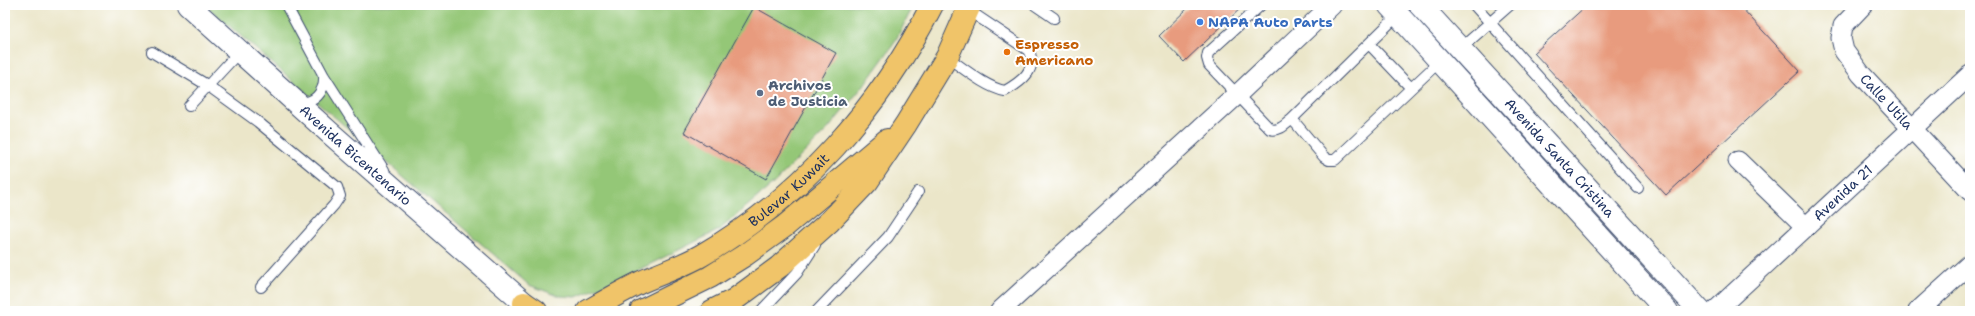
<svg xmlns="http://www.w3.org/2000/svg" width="1975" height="316" viewBox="0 0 1975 316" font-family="'Shantell Sans',sans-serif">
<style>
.green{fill:#94c777;stroke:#587b6a}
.building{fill:#e89b7e}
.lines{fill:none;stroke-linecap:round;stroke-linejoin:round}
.service-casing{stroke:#3a4a6e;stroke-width:12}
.minor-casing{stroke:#3a4a6e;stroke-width:21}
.tertiary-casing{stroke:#3a4a6e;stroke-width:24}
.primary-casing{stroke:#3a4a6e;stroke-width:24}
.service{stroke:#fff;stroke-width:10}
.minor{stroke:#fff;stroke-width:19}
.tertiary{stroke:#fff;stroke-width:22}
.primary{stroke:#f0c469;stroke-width:22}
.shop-dot{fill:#3f7fe0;stroke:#fff;stroke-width:1.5}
.food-dot{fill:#e8710a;stroke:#fff;stroke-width:1.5}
.service-dot{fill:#5c6f8a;stroke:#fff;stroke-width:1.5}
.labels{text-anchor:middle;stroke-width:4;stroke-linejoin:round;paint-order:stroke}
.shop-label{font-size:14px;font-weight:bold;fill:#366cbe;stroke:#fff;text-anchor:start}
.food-label{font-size:14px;font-weight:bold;fill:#c56008;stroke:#fff;text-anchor:start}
.service-label{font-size:14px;font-weight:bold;fill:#4e5e75;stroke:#fff;text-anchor:start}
.street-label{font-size:14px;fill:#1b2f5e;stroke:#fff}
</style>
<rect width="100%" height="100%" fill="#fff"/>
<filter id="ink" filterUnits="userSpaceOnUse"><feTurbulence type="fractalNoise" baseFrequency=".025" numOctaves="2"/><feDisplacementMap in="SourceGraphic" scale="8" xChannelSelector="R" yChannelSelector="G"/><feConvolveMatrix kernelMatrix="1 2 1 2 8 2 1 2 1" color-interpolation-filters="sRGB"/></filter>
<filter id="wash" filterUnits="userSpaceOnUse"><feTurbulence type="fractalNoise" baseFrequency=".012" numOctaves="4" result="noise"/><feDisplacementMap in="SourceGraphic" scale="16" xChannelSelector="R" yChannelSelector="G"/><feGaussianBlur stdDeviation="0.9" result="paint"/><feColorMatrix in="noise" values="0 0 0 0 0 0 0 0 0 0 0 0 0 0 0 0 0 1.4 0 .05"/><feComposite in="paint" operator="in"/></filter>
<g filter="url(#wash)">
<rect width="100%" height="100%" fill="#ebe6c9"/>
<path class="green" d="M 205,5 L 914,5 L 893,45 L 864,85 L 828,129 L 774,183 L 719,230 L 622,278 L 576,297 L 559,296 L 529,285 Z"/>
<g id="blocks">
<path class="building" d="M 1191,5 L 1244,5 L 1184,62 L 1159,36 Z
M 1587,5 L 1739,5 L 1800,71 L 1666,195 L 1534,53 Z
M 754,7 L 836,53 L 766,179 L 684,132 Z"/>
</g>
</g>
<g filter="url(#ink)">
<use href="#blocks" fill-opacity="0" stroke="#3a4a6e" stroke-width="1"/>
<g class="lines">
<g class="service-casing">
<path id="service" d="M 286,5 L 324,76 L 384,170
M 1035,5 L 1054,18
M 1261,5 L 1208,53 L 1207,58 L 1209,65 L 1270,129 C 1279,132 1286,124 1292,119
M 1474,5 L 1638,188
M 1398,15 L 1292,119 L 1324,157 L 1329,160 L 1335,160 L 1440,61
M 1369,44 L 1411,88
M 1460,49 L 1510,5
M 152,52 L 207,85 L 258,122 L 337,187 L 340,196 L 334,205 L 261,287
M 947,57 C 963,68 987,88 1005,91 C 1021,82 1039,69 1028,50 L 968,10
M 297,102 C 314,105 325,92 324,76
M 189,106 L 239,52
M 761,311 L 797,273 L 815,245
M 817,311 L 888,237 L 918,192"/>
</g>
<g class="minor-casing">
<g id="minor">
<path id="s1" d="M 1863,5 L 1843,26 L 1841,38 L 1844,51 L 1861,74 L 1970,191"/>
<path d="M 1738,161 L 1806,227"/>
<path d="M 1000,311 L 1238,94 L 1332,5"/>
<path id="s2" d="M 1715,311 L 1970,75"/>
<path d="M 1918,311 L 1970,264"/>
</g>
</g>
<g class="tertiary-casing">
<g id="tertiary">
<path id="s3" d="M 188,5 L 330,133 L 524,303"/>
<path d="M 1389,5 L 1667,311"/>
<path id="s4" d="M 1420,5 L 1700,311"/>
</g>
</g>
<g class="primary-casing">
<g id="primary">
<path d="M 524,303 L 536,311"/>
<path id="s5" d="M 588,311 C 605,301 623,291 641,282 C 661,273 683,266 702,255 C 801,198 881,106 932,5"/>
<path d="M 641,311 L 710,277 L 745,255 L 785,226 L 887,140"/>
<path d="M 712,311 L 734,300 L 779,267 L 830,221 L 867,182 L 906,124 L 947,57 L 970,5"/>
</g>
</g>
<use href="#service" class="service"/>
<use href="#minor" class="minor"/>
<use href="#tertiary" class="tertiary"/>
<use href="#primary" class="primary"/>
</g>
</g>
<circle class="shop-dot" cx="1200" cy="22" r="4"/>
<circle class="food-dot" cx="1007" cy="52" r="4"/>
<circle class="service-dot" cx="760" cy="93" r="4"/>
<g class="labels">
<g class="shop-label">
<text x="1208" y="27">NAPA Auto Parts</text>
</g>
<g class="food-label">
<text x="1015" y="49">Espresso<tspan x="1015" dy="16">Americano</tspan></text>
</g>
<g class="service-label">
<text x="768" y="90">Archivos<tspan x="768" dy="16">de Justicia</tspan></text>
</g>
<g class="street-label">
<text dy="5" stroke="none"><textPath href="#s1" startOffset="121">Calle Utila</textPath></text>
<text dy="5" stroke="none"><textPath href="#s3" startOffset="225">Avenida Bicentenario</textPath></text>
<text dy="5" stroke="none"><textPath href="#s4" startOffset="207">Avenida Santa Cristina</textPath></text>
<text dy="5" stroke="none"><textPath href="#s5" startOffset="236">Bulevar Kuwait</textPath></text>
<text dy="5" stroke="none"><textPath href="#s2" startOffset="174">Avenida 21</textPath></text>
</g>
</g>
<rect width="1975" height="316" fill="none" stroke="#fff" stroke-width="20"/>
</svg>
